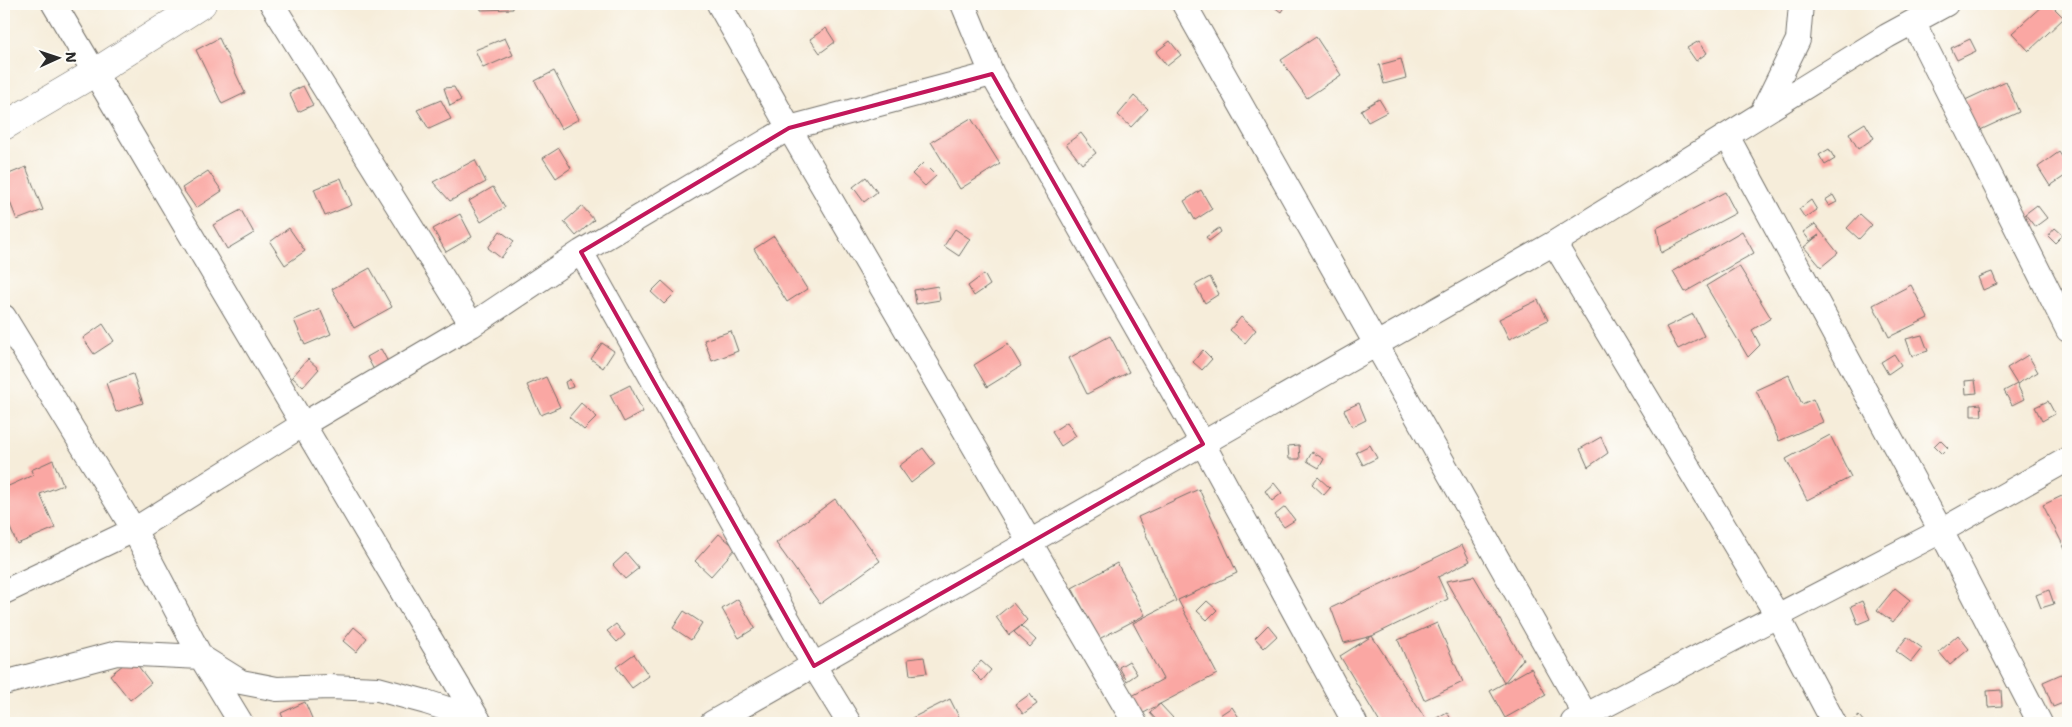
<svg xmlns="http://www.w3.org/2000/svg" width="2072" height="727" viewBox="0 0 2072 727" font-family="'Shantell Sans',sans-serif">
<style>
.building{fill:#faa7a3}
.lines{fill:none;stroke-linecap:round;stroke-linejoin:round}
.street-casing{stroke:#726f68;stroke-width:26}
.secondary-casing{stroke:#726f68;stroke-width:29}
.street{stroke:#fff;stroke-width:24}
.secondary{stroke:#fff;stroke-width:28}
.marked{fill:none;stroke:#c2185b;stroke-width:4;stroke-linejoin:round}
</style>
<rect width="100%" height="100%" fill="#fdfcf7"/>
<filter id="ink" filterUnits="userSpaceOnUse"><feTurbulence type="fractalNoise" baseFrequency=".02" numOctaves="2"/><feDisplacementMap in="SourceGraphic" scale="10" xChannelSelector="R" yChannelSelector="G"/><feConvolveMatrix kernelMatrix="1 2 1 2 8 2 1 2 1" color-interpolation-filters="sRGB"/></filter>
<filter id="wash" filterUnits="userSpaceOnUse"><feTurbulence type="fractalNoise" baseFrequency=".0096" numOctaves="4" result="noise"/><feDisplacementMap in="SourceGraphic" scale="20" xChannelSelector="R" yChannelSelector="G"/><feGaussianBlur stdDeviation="1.12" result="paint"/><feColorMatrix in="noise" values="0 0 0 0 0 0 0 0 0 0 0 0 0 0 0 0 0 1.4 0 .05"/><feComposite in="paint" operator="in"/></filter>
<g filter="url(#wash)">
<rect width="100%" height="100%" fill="#f6edda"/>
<g id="blocks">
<path class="building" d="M 480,4 L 513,4 L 513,9 L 481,10 Z
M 1270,4 L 1286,4 L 1281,12 Z
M 2044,4 L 2050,4 L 2064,18 L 2029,51 L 2012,33 Z
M 826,28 L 835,42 L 820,53 L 810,39 Z
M 1316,37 L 1341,75 L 1307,98 L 1281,60 Z
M 219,38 L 245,93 L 222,104 L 196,50 Z
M 505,38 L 513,55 L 483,68 L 475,50 Z
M 1970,39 L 1976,51 L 1957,60 L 1951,48 Z
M 1170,41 L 1181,55 L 1167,66 L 1156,52 Z
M 1699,41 L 1707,53 L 1696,61 L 1687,48 Z
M 1401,59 L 1406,78 L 1384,84 L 1379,65 Z
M 554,71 L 579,119 L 561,129 L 535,81 Z
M 2006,81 L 2019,112 L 1976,132 L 1963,101 Z
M 303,86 L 313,105 L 298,112 L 289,93 Z
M 454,87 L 461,100 L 450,106 L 444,88 Z
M 1134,96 L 1148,109 L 1131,127 L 1118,115 Z
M 1379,99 L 1387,112 L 1368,122 L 1361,110 Z
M 441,100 L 451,119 L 429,129 L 417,110 Z
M 971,118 L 1000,164 L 960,189 L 931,142 Z
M 1865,123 L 1874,138 L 1858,149 L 1849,133 Z
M 1081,133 L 1096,153 L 1082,164 L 1066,144 Z
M 559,148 L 571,168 L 556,178 L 543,158 Z
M 1829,149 L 1835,159 L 1825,165 L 1819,155 Z
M 2059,152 L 2068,166 L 2068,174 L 2050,186 L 2038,167 Z
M 475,160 L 486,182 L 450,201 L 433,182 Z
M 923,163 L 936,176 L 925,186 L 912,174 Z
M 26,167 L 43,210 L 17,220 L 4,187 L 4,176 Z
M 208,171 L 222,191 L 196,208 L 182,188 Z
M 866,177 L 877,192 L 864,202 L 853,187 Z
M 341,178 L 352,205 L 325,216 L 314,189 Z
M 493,187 L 505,207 L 481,222 L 469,201 Z
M 1201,190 L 1212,209 L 1195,220 L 1184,201 Z
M 1725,192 L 1736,213 L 1661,253 L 1657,228 Z
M 1833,195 L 1837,202 L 1829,206 L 1825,200 Z
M 1811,200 L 1817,210 L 1805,218 L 1799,209 Z
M 2037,205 L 2047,218 L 2035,227 L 2025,214 Z
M 582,206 L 594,220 L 576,236 L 564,222 Z
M 241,210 L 254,233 L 227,249 L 213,225 Z
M 460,214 L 472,237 L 446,252 L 433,229 Z
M 1860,214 L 1872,225 L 1859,239 L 1847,228 Z
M 1815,224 L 1838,253 L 1821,267 L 1804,247 L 1819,235 L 1810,241 L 1803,232 Z
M 289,228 L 305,251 L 285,265 L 270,242 Z
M 1219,228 L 1221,232 L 1209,241 L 1206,237 Z
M 2055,228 L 2063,235 L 2055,243 L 2048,236 Z
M 955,229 L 970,239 L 959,256 L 944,246 Z
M 500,231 L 514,241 L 501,258 L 488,248 Z
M 1742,231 L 1754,253 L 1685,292 L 1673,271 Z
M 774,236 L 807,289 L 787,302 L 754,249 Z
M 1739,266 L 1771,318 L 1752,330 L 1760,345 L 1748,357 L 1706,286 Z
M 370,268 L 392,307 L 354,328 L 332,289 Z
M 1992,272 L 1997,284 L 1983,290 L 1978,277 Z
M 984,274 L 990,285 L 974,296 L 968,286 Z
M 1210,277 L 1219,294 L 1205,303 L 1195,285 Z
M 662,281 L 675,293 L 664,304 L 651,292 Z
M 1911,285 L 1928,318 L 1889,337 L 1873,305 Z
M 938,286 L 940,300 L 916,304 L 914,290 Z
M 1538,300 L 1548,320 L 1509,339 L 1499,319 Z
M 320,309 L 331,334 L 305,345 L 294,320 Z
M 1693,314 L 1704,336 L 1678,349 L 1666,327 Z
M 1241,317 L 1256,330 L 1245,343 L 1230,330 Z
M 103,324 L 114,341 L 94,354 L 83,338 Z
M 731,331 L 738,351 L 712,361 L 704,340 Z
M 1922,335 L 1928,351 L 1912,356 L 1906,339 Z
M 1110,336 L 1129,372 L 1087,394 L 1069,358 Z
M 602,343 L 614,351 L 603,368 L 591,359 Z
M 1008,344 L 1021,366 L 987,387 L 974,365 Z
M 381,349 L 388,362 L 374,370 L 367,357 Z
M 1203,350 L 1212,359 L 1202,370 L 1193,362 Z
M 1894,354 L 1901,365 L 1888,374 L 1881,362 Z
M 2028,355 L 2038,372 L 2017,384 L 2007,368 Z
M 308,359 L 319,369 L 303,387 L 292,377 Z
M 133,374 L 143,403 L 116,412 L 106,383 Z
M 1789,375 L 1802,404 L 1813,399 L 1823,422 L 1779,441 L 1756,390 Z
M 546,377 L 560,407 L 541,415 L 527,385 Z
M 570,379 L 573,387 L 567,389 L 565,382 Z
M 1975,380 L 1977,393 L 1966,394 L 1965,381 Z
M 2017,384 L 2024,399 L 2012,405 L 2004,391 Z
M 630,385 L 643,412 L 624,422 L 610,395 Z
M 2048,401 L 2055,414 L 2042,421 L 2035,407 Z
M 581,403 L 597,417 L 584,430 L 569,417 Z
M 1359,403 L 1366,420 L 1352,427 L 1344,410 Z
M 1981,404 L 1982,416 L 1971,416 L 1971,405 Z
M 1067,422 L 1076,436 L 1061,446 L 1052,432 Z
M 1830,435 L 1851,477 L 1807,500 L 1786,459 Z
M 1601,437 L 1608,453 L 1588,467 L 1580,449 Z
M 1940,440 L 1948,448 L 1942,454 L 1934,446 Z
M 1299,445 L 1300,459 L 1289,459 L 1288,446 Z
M 1370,445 L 1377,458 L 1363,465 L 1356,452 Z
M 923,448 L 935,464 L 911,483 L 899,466 Z
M 1312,452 L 1324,459 L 1319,468 L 1307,461 Z
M 53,460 L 63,485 L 40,494 L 55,528 L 17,544 L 4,514 L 4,488 L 33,475 L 31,470 Z
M 1318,477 L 1330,488 L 1324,495 L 1312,484 Z
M 1274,483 L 1282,493 L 1272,501 L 1265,491 Z
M 1199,489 L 1237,573 L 1178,600 L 1217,674 L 1160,704 L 1174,719 L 1170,723 L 1159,723 L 1150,713 L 1160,704 L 1142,714 L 1132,696 L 1163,679 L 1133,623 L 1176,601 L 1138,517 Z
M 2068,493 L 2068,555 L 2043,505 Z
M 835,499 L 880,561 L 820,604 L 776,543 Z
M 1285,507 L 1295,520 L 1284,527 L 1275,515 Z
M 719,534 L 736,548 L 711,576 L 695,561 Z
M 1462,545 L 1470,561 L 1438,577 L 1448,599 L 1372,636 L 1428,723 L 1447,712 L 1453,723 L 1380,723 L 1340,656 L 1372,636 L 1344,643 L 1331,608 Z
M 626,553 L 639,568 L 625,579 L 613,565 Z
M 1117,563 L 1145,615 L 1099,639 L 1072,588 Z
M 1474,576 L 1523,659 L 1504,683 L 1446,581 Z
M 1895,588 L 1910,600 L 1893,622 L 1877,610 Z
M 2049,590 L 2054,604 L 2041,608 L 2036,595 Z
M 738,599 L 755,628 L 739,638 L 722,609 Z
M 1207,601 L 1217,610 L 1207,620 L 1197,611 Z
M 1862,601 L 1870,619 L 1858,624 L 1851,606 Z
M 1013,603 L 1027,620 L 1021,626 L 1036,640 L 1030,647 L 1014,632 L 1021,626 L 1009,635 L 996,617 Z
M 684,611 L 702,623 L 691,640 L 673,628 Z
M 1437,623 L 1463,682 L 1424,700 L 1398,640 Z
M 616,624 L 625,635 L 617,642 L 607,631 Z
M 1268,625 L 1277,636 L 1264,648 L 1255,638 Z
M 354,627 L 367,638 L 356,652 L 343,641 Z
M 1958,635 L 1969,649 L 1950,665 L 1939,652 Z
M 1907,637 L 1922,648 L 1911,662 L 1896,651 Z
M 634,654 L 649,676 L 632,688 L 616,667 Z
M 924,657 L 927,673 L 910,675 L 908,659 Z
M 132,658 L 151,683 L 130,700 L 110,675 Z
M 981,661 L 991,670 L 982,681 L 972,671 Z
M 1129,661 L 1137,674 L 1127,681 L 1119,667 Z
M 1531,668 L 1546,695 L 1505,718 L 1490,691 Z
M 2068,671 L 2068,701 L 2053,707 L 2043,682 Z
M 2001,690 L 2002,706 L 1988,707 L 1987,691 Z
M 1030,694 L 1037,704 L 1023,714 L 1016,704 Z
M 950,699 L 962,723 L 915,723 L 912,718 Z
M 305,702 L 314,723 L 285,723 L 281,713 Z
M 1232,707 L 1242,722 L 1240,723 L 1225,723 L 1220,715 Z
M 1859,716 L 1865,723 L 1850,723 Z"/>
</g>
</g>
<g filter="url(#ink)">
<use href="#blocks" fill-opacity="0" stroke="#726f68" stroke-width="1"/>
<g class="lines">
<g class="street-casing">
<path id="street" d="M 54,4 L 480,723
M 272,4 L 472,325
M 719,4 L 789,128 L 1135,723
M 963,4 L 992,74 L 1203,444 L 1355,723
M 1184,4 L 1590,723
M 1913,22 L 2068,330
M 1763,111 L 1798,40 L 1801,4
M 1727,136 L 1941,531 L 2040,723
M 1554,243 L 1777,615 L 1834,723
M 581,252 L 814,666 L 849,723
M 4,317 L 134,530 L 201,657 L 241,723
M 4,592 L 134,530 L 302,425 L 472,325 L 581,252 L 789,128 L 992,74
M 4,683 L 117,653 L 201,657 L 241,682 L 277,689 L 329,687 L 378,689 L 426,702 L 478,719
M 1573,722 L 1941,531 L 2068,459
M 712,723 L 1554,243 L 1887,36 L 1946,4"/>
</g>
<g class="secondary-casing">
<path id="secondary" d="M 4,126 L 94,73 L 202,4"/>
</g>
<use href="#street" class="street"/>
<use href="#secondary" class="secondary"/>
</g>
</g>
<path class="marked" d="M 992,74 L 1203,444 L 814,666 L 581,252 L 789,128 Z"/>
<rect width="2072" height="727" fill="none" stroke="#fdfcf7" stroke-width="20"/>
<g transform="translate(58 58) rotate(87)" stroke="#fdfcf7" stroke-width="4" paint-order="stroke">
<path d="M0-4L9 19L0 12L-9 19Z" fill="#2b2b2b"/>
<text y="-8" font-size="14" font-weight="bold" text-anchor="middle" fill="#2b2b2b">N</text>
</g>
</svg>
